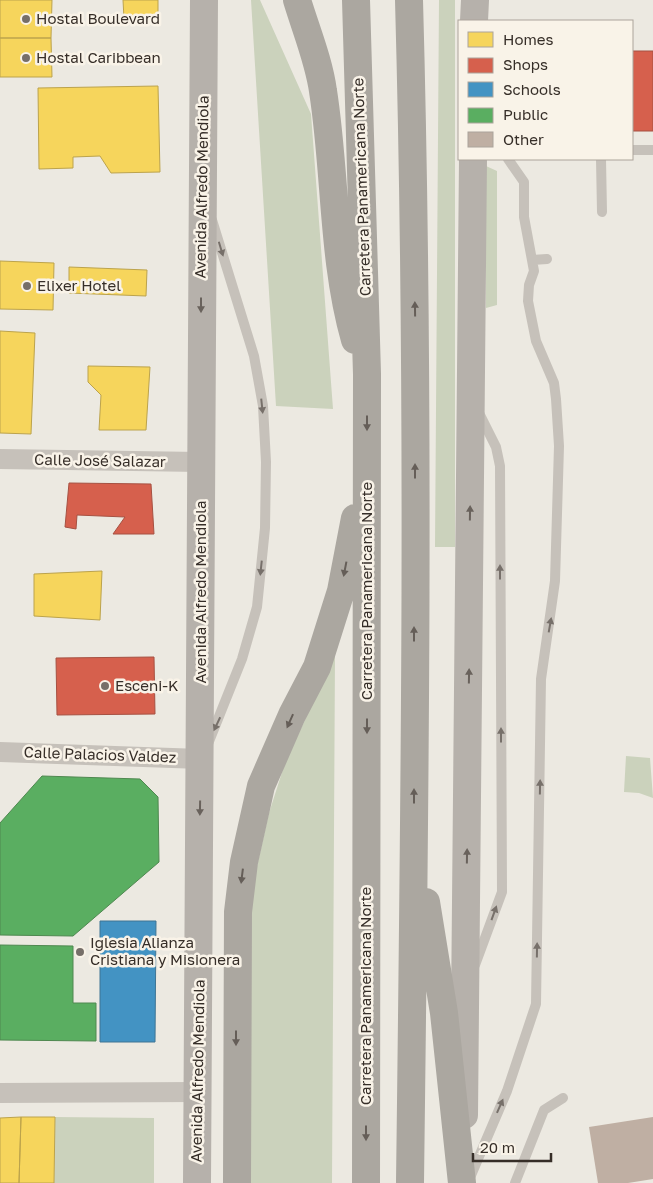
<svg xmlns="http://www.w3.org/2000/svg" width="653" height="1183" viewBox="0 0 653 1183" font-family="'Golos Text',sans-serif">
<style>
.green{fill:#cbd2bc}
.homes{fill:#f6d55c;stroke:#bca34c}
.shops{fill:#d6604d;stroke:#a65142}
.schools{fill:#4393c3;stroke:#3f7594}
.public{fill:#5aae61;stroke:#4f8850}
.building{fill:#bfafa3}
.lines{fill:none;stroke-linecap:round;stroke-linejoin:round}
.lane{stroke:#c6c1ba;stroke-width:10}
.street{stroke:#c6c1ba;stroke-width:20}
.secondary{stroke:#b6b1ab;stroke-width:28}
.highway{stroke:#aba7a0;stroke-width:28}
.oneway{fill:#77706a}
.oneway2{fill:#69625c}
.oneway3{fill:#655e58}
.poi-dot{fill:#766f69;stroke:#f9f3e8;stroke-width:2}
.labels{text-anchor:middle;stroke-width:5;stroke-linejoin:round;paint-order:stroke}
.poi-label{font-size:15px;fill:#362e28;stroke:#f9f3e8;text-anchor:start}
.street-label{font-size:15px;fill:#362e28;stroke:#f9f3e8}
</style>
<rect width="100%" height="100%" fill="#ece9e1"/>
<path class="green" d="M 251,0 L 260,0 L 311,114 L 333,409 L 276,406 Z
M 439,0 L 455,0 L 455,547 L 435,547 Z
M 486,166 L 497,171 L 497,305 L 486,308 Z
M 335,655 L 332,1183 L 246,1183 L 245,1050 L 253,884 L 269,813 L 285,763 Z
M 626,756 L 650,758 L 653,798 L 639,793 L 624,792 Z
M 55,1117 L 154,1118 L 154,1183 L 54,1183 Z"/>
<path class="homes" d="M 0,0 L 52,0 L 51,38 L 0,38 Z
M 123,0 L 158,0 L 158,19 L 124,19 Z
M 0,38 L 51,38 L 52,77 L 0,77 Z
M 158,86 L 160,172 L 111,173 L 100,156 L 73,157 L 73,168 L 39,169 L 38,88 Z
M 0,261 L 54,263 L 53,310 L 0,309 Z
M 69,267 L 147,270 L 146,296 L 69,293 Z
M 0,331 L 35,333 L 31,434 L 0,433 Z
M 88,366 L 150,367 L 146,430 L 99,430 L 101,395 L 88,382 Z
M 102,571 L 100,620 L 34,616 L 34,574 Z
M 21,1117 L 55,1117 L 54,1183 L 19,1183 Z
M 21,1117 L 19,1183 L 0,1183 L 0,1118 Z"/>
<path class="shops" d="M 632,51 L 653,51 L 653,131 L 632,131 Z
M 69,483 L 151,484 L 154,534 L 113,534 L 125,517 L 77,515 L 76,529 L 65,527 Z
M 154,657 L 155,714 L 57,715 L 56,658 Z"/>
<path class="schools" d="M 100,921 L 156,921 L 155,1042 L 100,1042 Z"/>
<path class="public" d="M 42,776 L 140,779 L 158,797 L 159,862 L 73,936 L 0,935 L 0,823 Z
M 0,945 L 73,946 L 73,1003 L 96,1003 L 96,1041 L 0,1040 Z"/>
<path class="building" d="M 653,1117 L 653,1179 L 628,1183 L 598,1183 L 589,1127 Z"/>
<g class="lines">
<path class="lane" d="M 632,150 L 653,150
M 601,159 L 602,212
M 532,260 L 547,259
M 208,744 L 242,659 L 257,607 L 265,528 L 266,462 L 263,406 L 254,356 L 212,220
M 475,965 L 502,892 L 500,466 L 496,447 L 478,411
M 469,1180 L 507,1091 L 536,1004 L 541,679 L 555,581 L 559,446 L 556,399 L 554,383 L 536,341 L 528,301 L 529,285 L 534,271 L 524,217 L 524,182 L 508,159
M 515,1183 L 544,1110 L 563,1098"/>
<path class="street" d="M 0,459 L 200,462
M 0,752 L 201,759
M 0,1093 L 197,1092"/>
<path class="secondary" d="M 474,21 L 475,0
M 464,1115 L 473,159
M 197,1183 L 204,0"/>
<path class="highway" d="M 297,0 C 306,30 319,61 323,91 C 336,174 332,259 355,340
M 356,0 L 367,374 L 366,1183
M 409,0 C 420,394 415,789 410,1183
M 426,902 L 444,1013 L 462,1183
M 237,1183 L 238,912 L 244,862 L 261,786 L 292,715 L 317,667 L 341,591 L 355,518"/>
</g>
<defs><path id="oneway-solid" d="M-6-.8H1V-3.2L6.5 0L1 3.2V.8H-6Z" transform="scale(1.25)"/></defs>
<g class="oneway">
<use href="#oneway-solid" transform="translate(221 249) rotate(73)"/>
<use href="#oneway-solid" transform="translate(262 406) rotate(84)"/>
<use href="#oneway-solid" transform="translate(261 568) rotate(96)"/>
<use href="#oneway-solid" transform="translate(500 572) rotate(-90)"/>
<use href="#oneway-solid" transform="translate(550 625) rotate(-80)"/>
<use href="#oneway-solid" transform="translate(217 724) rotate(115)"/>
<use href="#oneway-solid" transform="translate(501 735) rotate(-90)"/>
<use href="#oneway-solid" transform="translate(540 787) rotate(-89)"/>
<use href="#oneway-solid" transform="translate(494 913) rotate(-70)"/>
<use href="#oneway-solid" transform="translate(537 950) rotate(-89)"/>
<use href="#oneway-solid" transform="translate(500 1106) rotate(-66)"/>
</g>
<g class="oneway2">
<use href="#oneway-solid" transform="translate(201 305) rotate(90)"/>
<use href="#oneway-solid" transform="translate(470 513) rotate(-89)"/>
<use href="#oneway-solid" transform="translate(469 676) rotate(-89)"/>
<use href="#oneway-solid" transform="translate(200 808) rotate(91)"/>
<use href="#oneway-solid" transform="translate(467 856) rotate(-89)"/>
</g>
<g class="oneway3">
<use href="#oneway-solid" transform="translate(415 309) rotate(-91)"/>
<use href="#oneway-solid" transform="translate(367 423) rotate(90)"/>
<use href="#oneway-solid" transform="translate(415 471) rotate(-90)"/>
<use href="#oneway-solid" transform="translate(345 569) rotate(101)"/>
<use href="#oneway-solid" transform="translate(414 634) rotate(-90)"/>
<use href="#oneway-solid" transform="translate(290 721) rotate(114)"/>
<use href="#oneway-solid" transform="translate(367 726) rotate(90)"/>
<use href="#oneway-solid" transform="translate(414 796) rotate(-90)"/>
<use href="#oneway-solid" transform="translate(242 876) rotate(97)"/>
<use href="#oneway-solid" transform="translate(236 1038) rotate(90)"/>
<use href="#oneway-solid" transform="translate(366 1133) rotate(90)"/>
</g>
<g class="poi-dot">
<circle cx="26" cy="19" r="5"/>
<circle cx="26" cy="58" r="5"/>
<circle cx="27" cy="286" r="5"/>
<circle cx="105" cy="686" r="5"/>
<circle cx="80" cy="952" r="5"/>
</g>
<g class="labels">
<g class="poi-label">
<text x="36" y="24">Hostal Boulevard</text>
<text x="36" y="63">Hostal Caribbean</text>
<text x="37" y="291">Elixer Hotel</text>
<text x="115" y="691">Esceni-K</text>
<text x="90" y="948">Iglesia Alianza<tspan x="90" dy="17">Cristiana y Misionera</tspan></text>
</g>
<g class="street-label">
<text transform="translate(202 187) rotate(-89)" y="5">Avenida Alfredo Mendiola</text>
<text transform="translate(362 187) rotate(-92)" y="5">Carretera Panamericana Norte</text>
<text transform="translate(100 461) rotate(1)" y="5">Calle José Salazar</text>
<text transform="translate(367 591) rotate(-90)" y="5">Carretera Panamericana Norte</text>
<text transform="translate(201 592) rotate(-90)" y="5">Avenida Alfredo Mendiola</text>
<text transform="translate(100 755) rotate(2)" y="5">Calle Palacios Valdez</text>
<text transform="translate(366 996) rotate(-90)" y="5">Carretera Panamericana Norte</text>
<text transform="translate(198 1071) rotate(-89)" y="5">Avenida Alfredo Mendiola</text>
</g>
</g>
<rect x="458" y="20" width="175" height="140" fill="#f9f3e8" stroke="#aba49b"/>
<rect x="468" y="32" width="25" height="15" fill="#f6d55c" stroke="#aba49b"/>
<text x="503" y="45" font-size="15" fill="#362e28">Homes</text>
<rect x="468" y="58" width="25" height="15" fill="#d6604d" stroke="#aba49b"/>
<text x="503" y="70" font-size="15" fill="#362e28">Shops</text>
<rect x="468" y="82" width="25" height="15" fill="#4393c3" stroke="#aba49b"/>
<text x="503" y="95" font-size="15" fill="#362e28">Schools</text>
<rect x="468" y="108" width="25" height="15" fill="#5aae61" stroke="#aba49b"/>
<text x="503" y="120" font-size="15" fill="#362e28">Public</text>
<rect x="468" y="132" width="25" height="15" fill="#bfafa3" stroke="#aba49b"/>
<text x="503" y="145" font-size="15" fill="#362e28">Other</text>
<path d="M473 1153v8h78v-8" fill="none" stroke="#362e28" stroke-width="2.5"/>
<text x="480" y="1153" font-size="15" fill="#362e28" stroke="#f9f3e8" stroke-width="4" paint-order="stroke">20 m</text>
</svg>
